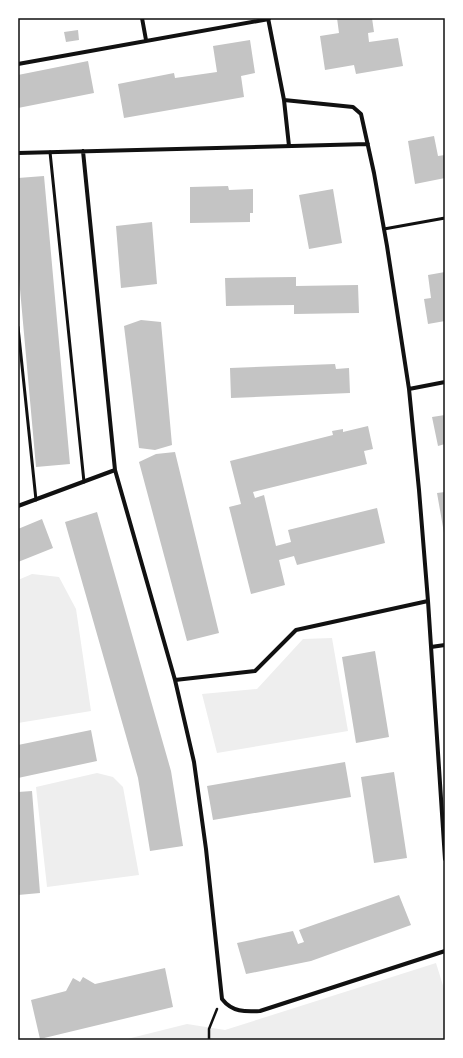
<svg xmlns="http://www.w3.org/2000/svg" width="463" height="1058" viewBox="0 0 463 1058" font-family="Ubuntu,sans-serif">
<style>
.green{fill:#eee}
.building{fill:#c4c4c4}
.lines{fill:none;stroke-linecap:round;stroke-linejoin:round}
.path{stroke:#111;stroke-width:2.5}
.service{stroke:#111;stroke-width:3}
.minor{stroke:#111;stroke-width:4}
.neatline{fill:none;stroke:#111;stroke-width:1.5}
</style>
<rect width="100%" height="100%" fill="#fff"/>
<path class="green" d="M 32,574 L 59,577 L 76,609 L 91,711 L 18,723 L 18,580 Z
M 332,638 L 348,731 L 217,753 L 202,694 L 257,689 L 303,639 Z
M 97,773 L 113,777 L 123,787 L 139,875 L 47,887 L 36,787 Z
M 436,963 L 445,992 L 445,1040 L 123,1040 L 187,1024 L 225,1030 Z"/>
<path class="building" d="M 337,18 L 372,18 L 374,32 L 368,33 L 369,42 L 398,38 L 403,66 L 356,74 L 354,65 L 325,70 L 320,36 L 339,33 Z
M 78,30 L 79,40 L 66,42 L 64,32 Z
M 250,40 L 255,73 L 241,76 L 244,97 L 124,118 L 118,84 L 174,73 L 175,78 L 217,72 L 213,46 Z
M 88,61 L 94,93 L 18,108 L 18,75 Z
M 434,136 L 438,156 L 445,155 L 445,178 L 415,184 L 408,141 Z
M 44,176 L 70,464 L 36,467 L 18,267 L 18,178 Z
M 228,186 L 229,190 L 253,189 L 253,213 L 250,213 L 250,222 L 190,223 L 190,187 Z
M 333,189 L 342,243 L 309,249 L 299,195 Z
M 152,222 L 157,284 L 121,288 L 116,226 Z
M 445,272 L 445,321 L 428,324 L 424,299 L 431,298 L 428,275 Z
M 296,277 L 296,286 L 358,285 L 359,313 L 294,314 L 294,305 L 226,306 L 225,278 Z
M 141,320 L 161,322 L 172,445 L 155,450 L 139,448 L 124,326 Z
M 335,364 L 336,369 L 349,368 L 350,393 L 231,398 L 230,368 Z
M 445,415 L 445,444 L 438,446 L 432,417 Z
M 368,426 L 373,449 L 364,451 L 367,464 L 253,492 L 255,498 L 264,495 L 276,546 L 291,542 L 288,530 L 377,508 L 385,543 L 297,565 L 294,556 L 279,560 L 285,585 L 251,594 L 229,507 L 241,504 L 230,461 L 333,435 L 332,431 L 343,429 L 343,432 Z
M 175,452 L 219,633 L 187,641 L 139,462 L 156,454 Z
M 445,492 L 445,533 L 444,533 L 437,493 Z
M 97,512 L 171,771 L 183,846 L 150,851 L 138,778 L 65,522 Z
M 42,519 L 53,548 L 18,562 L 18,529 Z
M 375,651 L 389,737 L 356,743 L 342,657 Z
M 91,730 L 97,761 L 18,778 L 18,745 Z
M 345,762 L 351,797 L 213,820 L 207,786 Z
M 394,772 L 407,858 L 374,863 L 361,777 Z
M 32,791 L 40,893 L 18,895 L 18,792 Z
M 399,895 L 411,925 L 311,961 L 246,974 L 237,943 L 293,931 L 298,944 L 304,942 L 299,930 Z
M 165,968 L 173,1007 L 40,1039 L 31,1000 L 66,991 L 73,978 L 80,982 L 83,977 L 95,984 Z"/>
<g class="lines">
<path class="path" d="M 209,1040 L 209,1029 L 217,1009"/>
<path class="service" d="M 50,152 L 84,482
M 384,229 L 445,218
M 18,327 L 36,500"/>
<path class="minor" d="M 142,18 L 146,40
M 268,18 L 284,100 L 289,146
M 18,64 L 269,19
M 284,100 L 353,107 L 361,114 L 374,173 L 387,246 L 409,389 L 419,490 L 428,601 L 445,859
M 83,151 L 115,470 L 175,680 L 194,762 L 206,849 L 222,999 C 232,1012 245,1012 260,1011 L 445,951
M 18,153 L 368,144
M 409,389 L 445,382
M 18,506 L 115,470
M 431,647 L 445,645
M 175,680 L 255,671 L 296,630 L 428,601"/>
</g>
<rect width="463" height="1058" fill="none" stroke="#ffffff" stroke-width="38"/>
<rect x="19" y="19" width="425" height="1020" class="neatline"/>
</svg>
